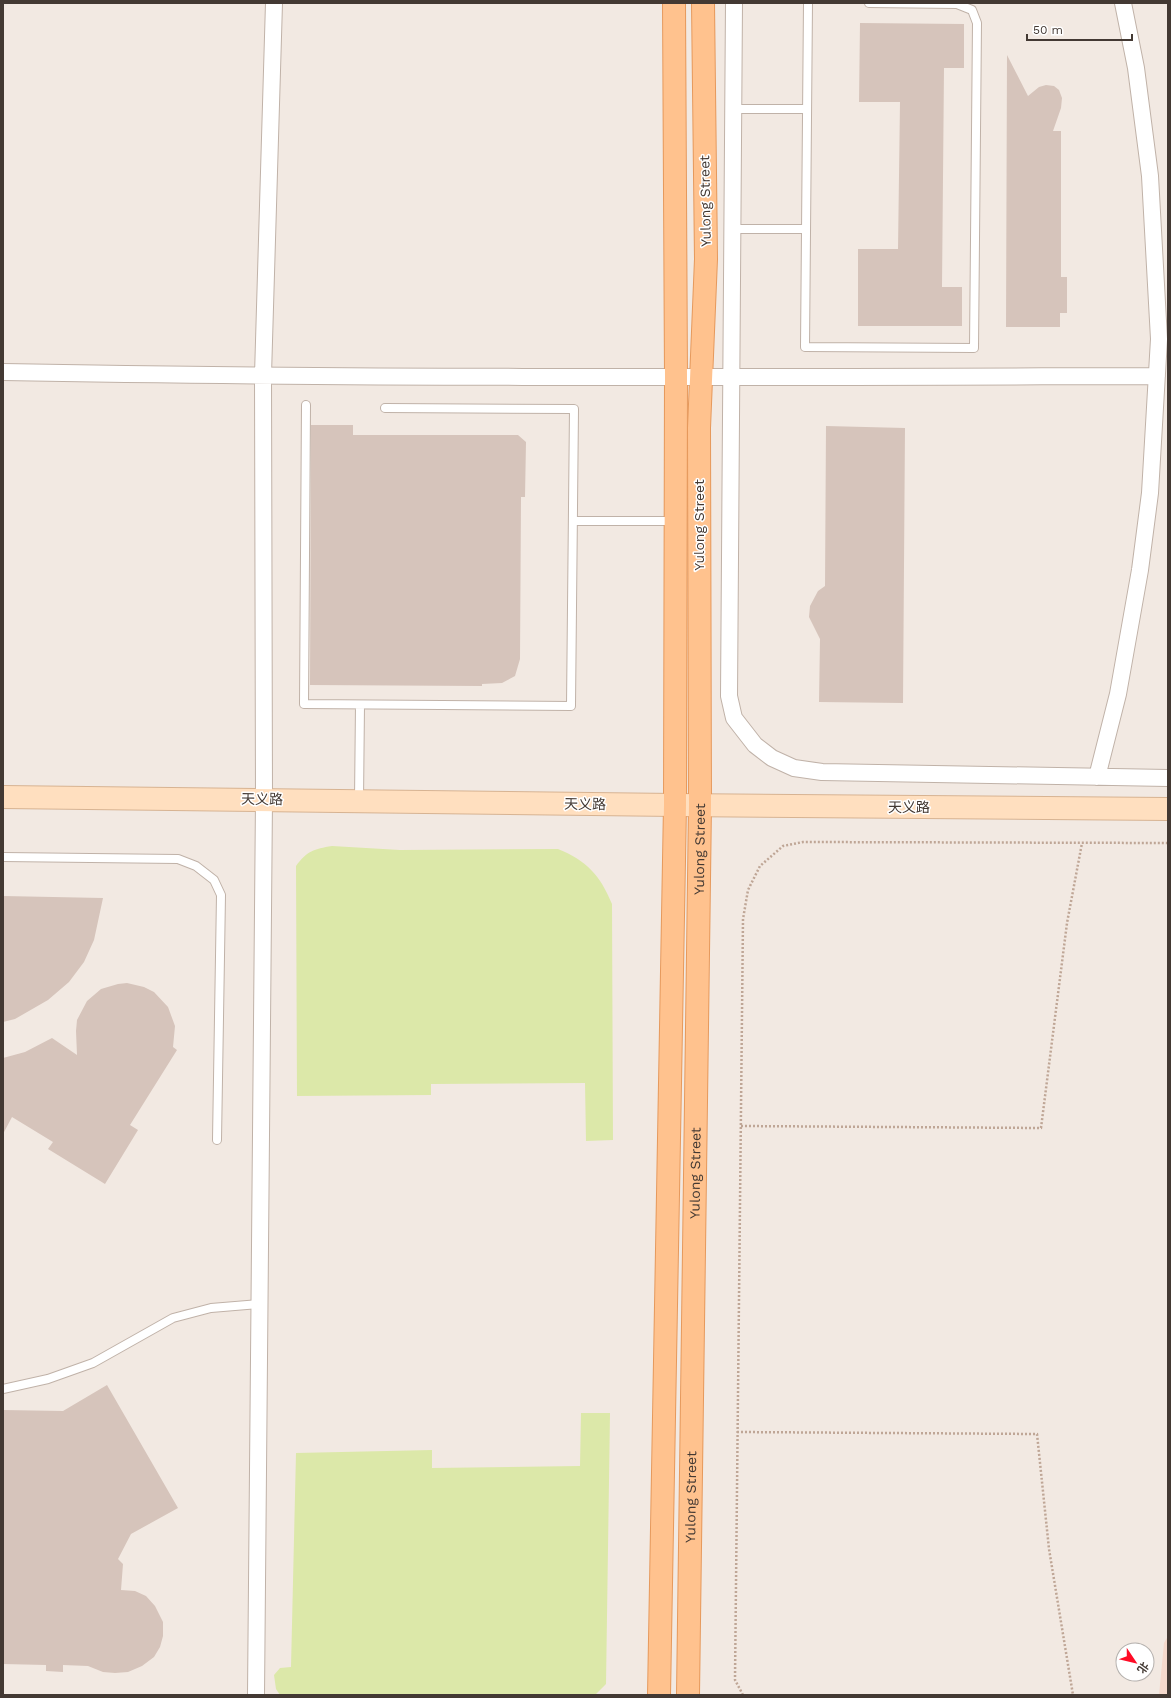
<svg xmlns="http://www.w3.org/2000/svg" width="1171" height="1698" viewBox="0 0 1171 1698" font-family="'Work Sans','Noto Sans SC',sans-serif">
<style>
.commercial{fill:#f5d9cc}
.green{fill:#dce8a9}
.building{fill:#d6c4bb}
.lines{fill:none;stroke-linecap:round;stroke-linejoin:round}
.lane-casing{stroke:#c0b2a8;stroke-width:10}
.street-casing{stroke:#c0b2a8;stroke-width:18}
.secondary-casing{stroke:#d7b392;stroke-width:24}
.primary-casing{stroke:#e6995c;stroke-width:24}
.path{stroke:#bfa696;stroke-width:2.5;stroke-dasharray:2 2;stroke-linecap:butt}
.lane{stroke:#fff;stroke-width:8}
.street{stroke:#fff;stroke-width:16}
.secondary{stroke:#ffdfbf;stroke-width:22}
.primary{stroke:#ffc28e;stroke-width:22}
.labels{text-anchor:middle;stroke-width:3;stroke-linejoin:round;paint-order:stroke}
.street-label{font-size:14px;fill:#433933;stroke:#fff}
</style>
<rect width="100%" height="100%" fill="#f2e9e2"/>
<path class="commercial" d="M 1168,1636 L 1168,1695 L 1159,1695 L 1164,1643 Z"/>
<path class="green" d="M 332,846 L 400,850 L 558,849 C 587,861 600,875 612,904 L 613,1140 L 586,1141 L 585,1083 L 431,1084 L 431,1095 L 297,1096 L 296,866 C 307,851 314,849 332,846 Z
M 581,1413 L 610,1413 L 606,1684 L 595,1695 L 280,1695 L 276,1689 L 274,1675 L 280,1668 L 291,1667 L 296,1453 L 432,1450 L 432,1468 L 580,1466 Z"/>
<path class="building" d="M 860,23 L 964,24 L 964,68 L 944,68 L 942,287 L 962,287 L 962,326 L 858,326 L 858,249 L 898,249 L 900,102 L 859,102 Z
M 1007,55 L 1028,96 L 1039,87 L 1046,85 L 1054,86 L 1059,90 L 1062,98 L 1061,108 L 1053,131 L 1061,131 L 1061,277 L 1067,277 L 1067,313 L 1060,313 L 1060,327 L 1006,327 Z
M 311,425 L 353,425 L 353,435 L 518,435 L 526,442 L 525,497 L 521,497 L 520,659 L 515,676 L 502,683 L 482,684 L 482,686 L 310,685 Z
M 826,426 L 905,428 L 903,703 L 819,702 L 820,639 L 809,617 L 810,606 L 818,591 L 825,586 Z
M 3,896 L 103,898 L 94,940 L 84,962 L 69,982 L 48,1000 L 15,1019 L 3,1022 Z
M 127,983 L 144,987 L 154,992 L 168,1007 L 175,1026 L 173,1047 L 177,1050 L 130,1125 L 138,1130 L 105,1184 L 48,1149 L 53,1142 L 12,1117 L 3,1134 L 3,1058 L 25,1052 L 52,1038 L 77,1055 L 76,1031 L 77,1020 L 87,1001 L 101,989 L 118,984 Z
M 107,1385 L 178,1508 L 131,1534 L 118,1559 L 123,1564 L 121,1590 L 135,1591 L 146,1596 L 155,1606 L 163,1622 L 163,1636 L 160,1647 L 154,1657 L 142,1666 L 128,1672 L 115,1673 L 103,1672 L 88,1666 L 63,1665 L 63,1672 L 46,1671 L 46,1665 L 3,1664 L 3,1410 L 63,1411 Z"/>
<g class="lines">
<g class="lane-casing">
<path id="lane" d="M 808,3 L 805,347 L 974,348 L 977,23 L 972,10 L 957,4 L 869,3
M 733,109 L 807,109
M 733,229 L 806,229
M 306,405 L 304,704 L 571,706 L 574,409 L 385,408
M 573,521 L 674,521
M 359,800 L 360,705
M 3,857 L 178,859 L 196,866 L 214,880 L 221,895 L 217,1140
M 3,1389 L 48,1379 L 93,1363 L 173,1318 L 211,1308 L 259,1304"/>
</g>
<g class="street-casing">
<path id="street" d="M 734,3 L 729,696 L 734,718 L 755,745 L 772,758 L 794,768 L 822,772 L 1168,778
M 3,372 C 388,379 773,377 1157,376
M 1097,777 L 1118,694 L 1140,570 L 1150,493 L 1159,339 L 1150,176 L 1136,68 L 1123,3
M 256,1695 L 264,799 L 263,375 L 274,3"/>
</g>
<g class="secondary-casing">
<path id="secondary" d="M 3,797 L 675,805 L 1168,809"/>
</g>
<g class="primary-casing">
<g id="primary">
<path d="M 659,1695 L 675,805 L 676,377 L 674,3"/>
<path id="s1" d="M 688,1695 L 700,805 L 699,428 L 706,259 L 703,3"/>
</g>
</g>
<path class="path" d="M 741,1126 L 1041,1128 L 1067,923 L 1082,843
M 737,1432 L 1037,1434 L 1049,1549 L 1073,1695
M 743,1695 L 735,1680 L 743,919 L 748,890 L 760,866 L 783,846 L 803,842 L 1168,843"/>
<use href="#lane" class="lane"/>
<use href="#street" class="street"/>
<use href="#secondary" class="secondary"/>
<use href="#primary" class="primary"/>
</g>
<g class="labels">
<g class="street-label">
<text transform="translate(705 201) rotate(-91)" y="5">Yulong Street</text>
<text transform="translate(699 525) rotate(-90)" y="5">Yulong Street</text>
<text transform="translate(262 799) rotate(1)" y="5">天义路</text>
<text transform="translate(585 804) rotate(1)" y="5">天义路</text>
<text x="909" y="812">天义路</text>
<text dy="5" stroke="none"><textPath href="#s1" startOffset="846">Yulong Street</textPath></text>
<text dy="5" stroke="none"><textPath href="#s1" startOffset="522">Yulong Street</textPath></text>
<text dy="5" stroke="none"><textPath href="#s1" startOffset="198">Yulong Street</textPath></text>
</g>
</g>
<rect width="1171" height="1698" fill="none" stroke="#433933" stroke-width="8"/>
<g transform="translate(1135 1662) rotate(125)"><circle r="19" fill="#ffffff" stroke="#b4b0ad"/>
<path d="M0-3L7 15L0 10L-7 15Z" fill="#ff0c26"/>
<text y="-6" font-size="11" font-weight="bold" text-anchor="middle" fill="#433933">北</text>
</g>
<path d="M1027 34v6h105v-6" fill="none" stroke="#433933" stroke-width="2"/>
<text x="1033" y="34" font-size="12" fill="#433933" stroke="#ffffff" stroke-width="3" paint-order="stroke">50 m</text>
</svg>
